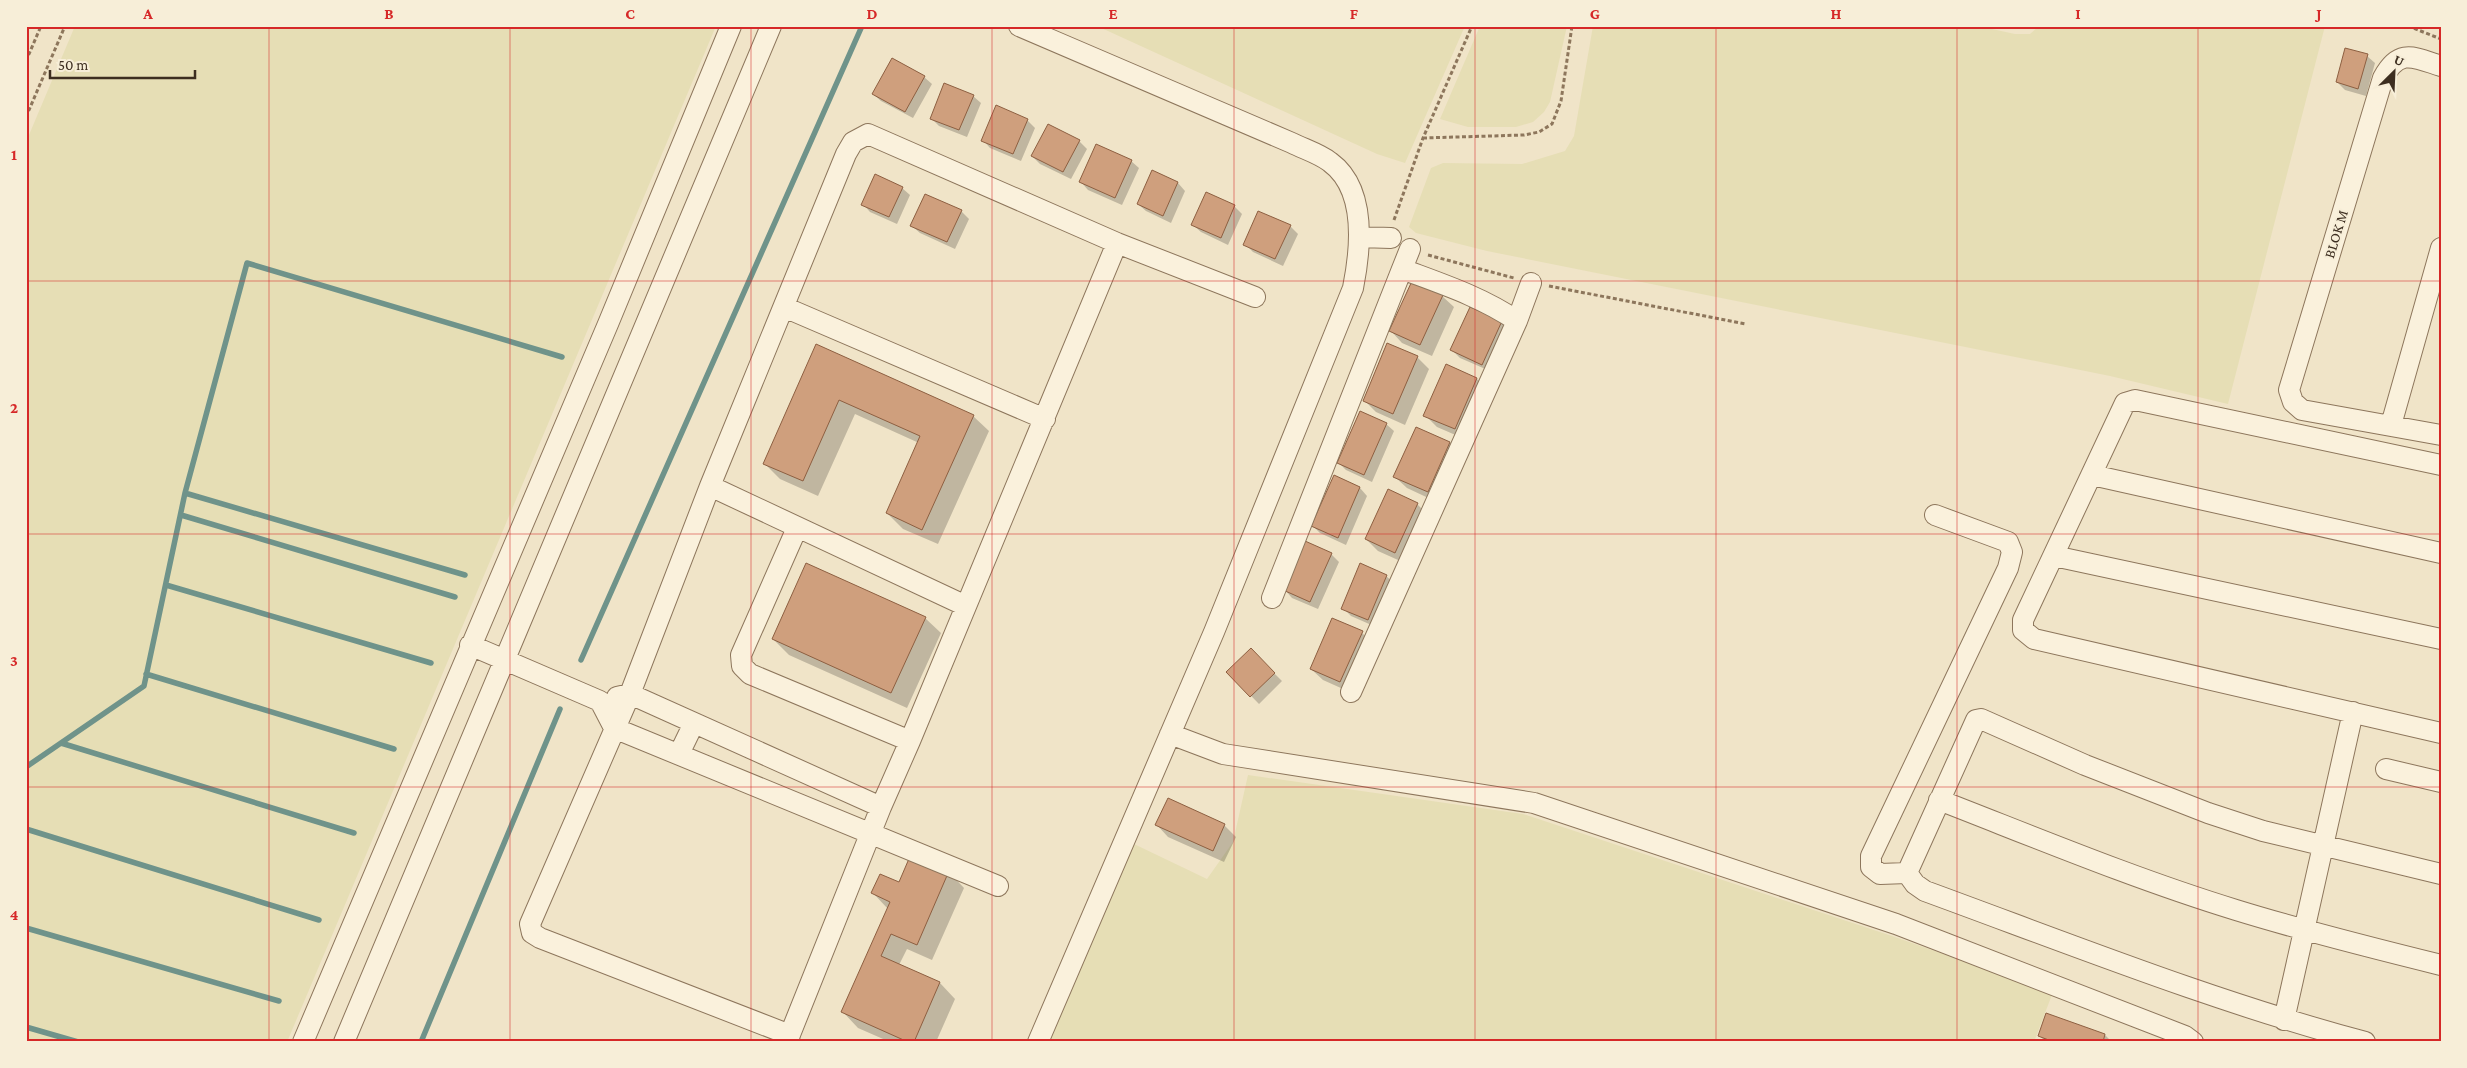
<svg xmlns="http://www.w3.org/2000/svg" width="2467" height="1068" viewBox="0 0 2467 1068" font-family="'Crimson Pro',serif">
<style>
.farmland{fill:#e6deb5}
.shadow{fill:#0003}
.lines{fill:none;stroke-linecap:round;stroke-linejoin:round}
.stream{stroke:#6f938a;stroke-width:5.5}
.building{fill:#cf9f7d;stroke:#8d5f41}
.minor-casing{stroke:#8d765c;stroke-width:22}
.path{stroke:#8d765c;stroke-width:3;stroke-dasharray:4 2.5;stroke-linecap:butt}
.minor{stroke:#faf1dc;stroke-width:20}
.grid{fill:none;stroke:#d62828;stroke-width:1;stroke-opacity:0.55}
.labels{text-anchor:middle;stroke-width:4;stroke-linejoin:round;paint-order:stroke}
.street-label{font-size:15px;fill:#3d2e20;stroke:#f7eed8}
.neatline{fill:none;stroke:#d62828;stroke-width:2}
.grid-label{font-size:16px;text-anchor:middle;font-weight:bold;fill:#d62828}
</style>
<rect width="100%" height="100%" fill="#f0e4c8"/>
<path class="farmland" d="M 75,26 L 716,26 L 287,1042 L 26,1042 L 26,142 Z
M 1097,26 L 1465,26 L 1405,163 L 1377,154 Z
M 1480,26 L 1567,26 L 1550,102 L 1544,112 L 1533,122 L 1516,127 L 1468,127 L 1440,119 Z
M 1593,26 L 1978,26 L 2015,34 L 2030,34 L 2039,26 L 2325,26 L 2228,404 L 2110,376 L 1487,251 L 1416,233 L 1409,227 L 1431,168 L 1443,163 L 1522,164 L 1565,151 L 1574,136 Z
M 1248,775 L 1523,814 L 1892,936 L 2053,992 L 2034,1042 L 1046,1042 L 1134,844 L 1207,879 L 1233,842 Z"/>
<path class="shadow" d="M 2367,56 L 2375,63 L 2366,96 L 2345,90 L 2337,82 Z
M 924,77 L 932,84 L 913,118 L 881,101 L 873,94 Z
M 973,96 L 981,103 L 967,137 L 939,126 L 931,118 Z
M 1027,120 L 1035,128 L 1021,161 L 990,148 L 983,140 Z
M 1079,141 L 1087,149 L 1071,179 L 1040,164 L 1032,156 Z
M 1131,161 L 1139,168 L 1122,205 L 1088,190 L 1081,182 Z
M 1152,172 L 1178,183 L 1185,191 L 1171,223 L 1146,211 L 1138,204 Z
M 902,188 L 910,195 L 897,224 L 870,212 L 863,204 Z
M 1234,206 L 1242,214 L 1228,245 L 1201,232 L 1193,225 Z
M 961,211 L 969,219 L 955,249 L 920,233 L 912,226 Z
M 1290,226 L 1298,234 L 1283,266 L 1253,252 L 1245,244 Z
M 1442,296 L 1454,307 L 1432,356 L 1402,343 L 1391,331 Z
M 1501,322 L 1509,330 L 1490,371 L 1460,358 L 1452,350 Z
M 817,346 L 973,416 L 989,431 L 938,544 L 903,529 L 887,513 L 919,443 L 855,414 L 818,496 L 780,479 L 764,463 Z
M 1417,357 L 1429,369 L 1405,425 L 1376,412 L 1364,400 Z
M 1446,366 L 1477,379 L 1488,391 L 1467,440 L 1437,427 L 1425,415 Z
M 1386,424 L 1394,431 L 1372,482 L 1346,470 L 1339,463 Z
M 1449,443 L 1461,455 L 1439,503 L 1407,488 L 1395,477 Z
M 1334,477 L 1360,488 L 1367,496 L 1346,545 L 1320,533 L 1313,526 Z
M 1417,504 L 1429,516 L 1407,564 L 1378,551 L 1366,539 Z
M 1331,554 L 1339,562 L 1318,609 L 1292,598 L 1285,590 Z
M 1386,576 L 1394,583 L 1376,627 L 1351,616 L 1343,608 Z
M 925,618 L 941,633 L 907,708 L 789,655 L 773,639 Z
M 1362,633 L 1374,644 L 1352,693 L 1323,680 L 1311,669 Z
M 1251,650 L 1282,681 L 1259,704 L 1228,672 Z
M 1157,825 L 1224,825 L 1236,837 L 1224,862 L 1168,837 Z
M 949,872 L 964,888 L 932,960 L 907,949 L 899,965 L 940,983 L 955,999 L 936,1042 L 890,1042 L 858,1028 L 843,1012 L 888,909 L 873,893 Z
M 2047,1015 L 2105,1035 L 2111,1041 L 2117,1042 L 2046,1042 L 2040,1036 Z"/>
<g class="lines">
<path class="stream" d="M 185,493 L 465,575
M 181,515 L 455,597
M 166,585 L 431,663
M 581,660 L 862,26
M 146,674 L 394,749
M 61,743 L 354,833
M 26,767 L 144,686 L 185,493 L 247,263 L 562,357
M 26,829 L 319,920
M 26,928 L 279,1001
M 26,1027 L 78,1042
M 421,1042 L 560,709"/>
</g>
<path class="building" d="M 2345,48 L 2368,54 L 2358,89 L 2336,82 Z
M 892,58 L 925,76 L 905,112 L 872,94 Z
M 944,83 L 974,95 L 959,130 L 930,119 Z
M 996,105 L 1028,119 L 1013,154 L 981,141 Z
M 1048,124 L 1080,140 L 1063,172 L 1031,156 Z
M 1096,144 L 1132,160 L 1115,198 L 1079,182 Z
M 1152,170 L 1178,182 L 1163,216 L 1137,204 Z
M 875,174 L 903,187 L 889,217 L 861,205 Z
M 1206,192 L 1235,205 L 1221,238 L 1191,225 Z
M 925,194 L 962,210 L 947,242 L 910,226 Z
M 1258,211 L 1291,225 L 1275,259 L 1243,245 Z
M 1412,281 L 1443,295 L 1420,345 L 1389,331 Z
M 1470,307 L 1502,321 L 1482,365 L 1450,350 Z
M 1387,343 L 1418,356 L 1393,414 L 1363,401 Z
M 816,344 L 974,415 L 922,530 L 886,513 L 920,436 L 839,400 L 803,481 L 763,464 Z
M 1446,364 L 1477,378 L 1455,429 L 1423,416 Z
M 1360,411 L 1387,423 L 1364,475 L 1337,463 Z
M 1416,427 L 1450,442 L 1428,492 L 1393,477 Z
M 1334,475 L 1360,487 L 1338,538 L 1311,526 Z
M 1388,489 L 1418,503 L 1395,553 L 1365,539 Z
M 1305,541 L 1332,553 L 1310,602 L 1283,590 Z
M 806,563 L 926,617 L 891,693 L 772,639 Z
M 1360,563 L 1387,575 L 1368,620 L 1341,609 Z
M 1332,618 L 1363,631 L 1340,682 L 1310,669 Z
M 1251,648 L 1275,673 L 1250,697 L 1226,672 Z
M 1168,798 L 1225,824 L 1213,851 L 1155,825 Z
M 911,854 L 949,871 L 917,945 L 891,934 L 881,956 L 940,982 L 914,1042 L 908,1042 L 841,1012 L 890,902 L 871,893 L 880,874 L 899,882 Z
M 2046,1013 L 2105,1034 L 2103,1042 L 2054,1042 L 2038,1036 Z"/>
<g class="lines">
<g class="minor-casing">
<path id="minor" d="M 1019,26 L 1292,143 C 1304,149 1320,154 1330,162 C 1367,189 1361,248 1353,288 L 1214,632 L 1038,1042
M 2441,66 C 2413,57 2399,48 2383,78 L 2289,390 L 2293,402 L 2302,410 L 2441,435
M 1359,237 L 1391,238
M 1410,249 L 1402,269 C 1442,284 1482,297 1517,321
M 784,307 L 1045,419
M 2391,425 L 2441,248
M 2441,465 L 2135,400 L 2125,403 L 2023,620 L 2023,630 L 2034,639 L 2441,733
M 2092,475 L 2441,553
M 710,486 L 966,606
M 797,528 L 741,655 L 742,666 L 750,674 L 910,741
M 2054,556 L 2441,639
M 1272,598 L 1402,269
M 470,645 L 600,701 L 614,728 L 998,886
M 1351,692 L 1517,321 L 1531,283
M 617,697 L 630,694 L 881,807
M 1170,734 L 1223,754 L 1534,803 L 1896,924 L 2185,1036 L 2193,1042
M 679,754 L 694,723
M 2386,769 L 2441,782
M 1939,800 C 2037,838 2135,879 2236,910 C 2304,931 2372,948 2441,965
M 1907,873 L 1976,720 L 1981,719 L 2085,765 L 2208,813 L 2263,831 L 2441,874
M 1907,873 L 1915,884 L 1925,891 C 2070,944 2215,1002 2365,1042
M 1907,873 L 1880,874 L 1871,867 L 1871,856 L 2008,568 L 2012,552 L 2008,542 L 1935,515
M 2284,1020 L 2353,712
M 790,1035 L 540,938 L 532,933 L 530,924 L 630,694 L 710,486 L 846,154 L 853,142 L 868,134 L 1117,243 L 1255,297
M 303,1042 L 608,324 L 731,26
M 344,1042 L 771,26
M 787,1042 L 881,807 L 910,741 L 1117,243"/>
</g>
<path class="path" d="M 2408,26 L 2441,39
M 26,61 L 41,26
M 26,117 L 65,26
M 1423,138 L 1524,135 L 1539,132 L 1552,124 L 1561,101 L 1572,26
M 1394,220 L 1423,138 L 1472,26
M 1428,255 L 1514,278
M 1549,286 L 1746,324"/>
<use href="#minor" class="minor"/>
</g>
<path class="grid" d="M 269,26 L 269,1042M 510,26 L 510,1042M 751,26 L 751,1042M 992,26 L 992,1042M 1234,26 L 1234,1042M 1475,26 L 1475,1042M 1716,26 L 1716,1042M 1957,26 L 1957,1042M 2198,26 L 2198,1042M 26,281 L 2441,281M 26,534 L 2441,534M 26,787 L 2441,787"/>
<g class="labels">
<g class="street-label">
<text transform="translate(2336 234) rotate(-73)" y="5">BLOK M</text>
</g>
</g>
<rect width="2467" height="1068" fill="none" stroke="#f7eed8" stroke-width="55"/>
<g transform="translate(2394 72) rotate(24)" stroke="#f7eed8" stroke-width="4" paint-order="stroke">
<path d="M0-4L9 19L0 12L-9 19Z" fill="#3d2e20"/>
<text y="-8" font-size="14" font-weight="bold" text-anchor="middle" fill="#3d2e20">U</text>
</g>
<path d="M50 70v8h145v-8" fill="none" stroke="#3d2e20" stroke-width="2.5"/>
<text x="58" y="70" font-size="15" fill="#3d2e20" stroke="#f7eed8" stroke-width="4" paint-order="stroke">50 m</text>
<rect x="28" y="28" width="2412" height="1012" class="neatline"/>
<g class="grid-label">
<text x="148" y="19">A</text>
<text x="389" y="19">B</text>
<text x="630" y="19">C</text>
<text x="872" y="19">D</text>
<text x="1113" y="19">E</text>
<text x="1354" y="19">F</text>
<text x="1595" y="19">G</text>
<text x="1836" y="19">H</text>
<text x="2078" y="19">I</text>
<text x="2319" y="19">J</text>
<text x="14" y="160">1</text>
<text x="14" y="413">2</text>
<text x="14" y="666">3</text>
<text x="14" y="920">4</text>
</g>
</svg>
